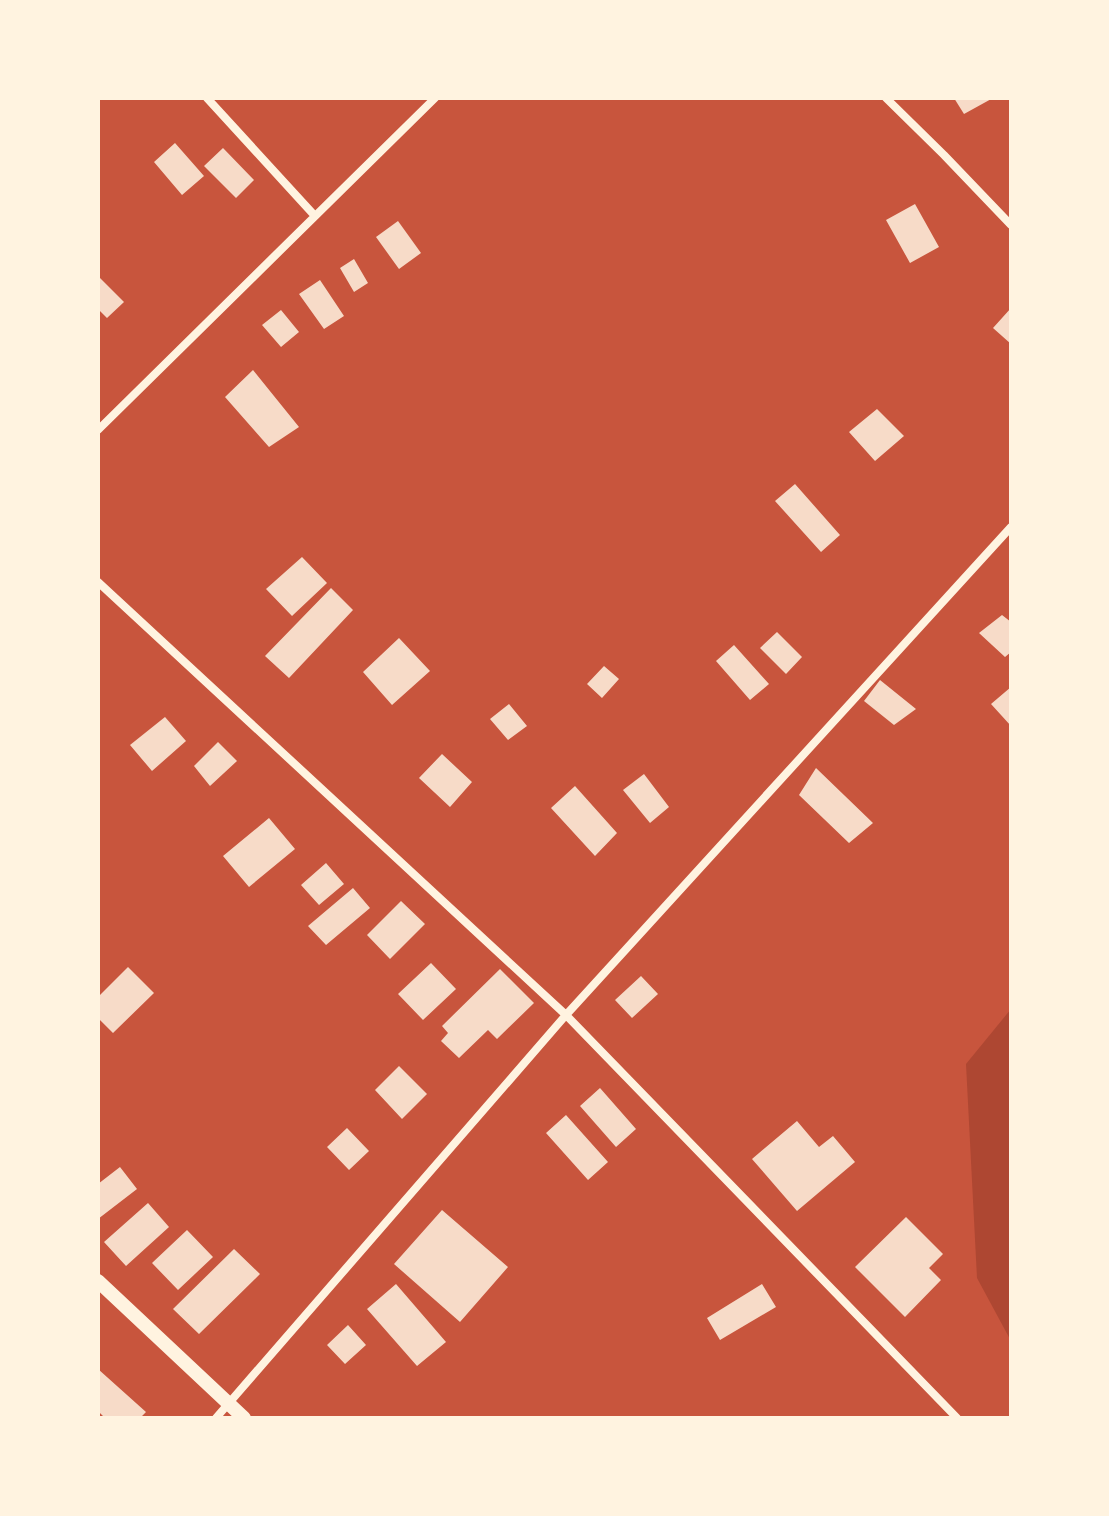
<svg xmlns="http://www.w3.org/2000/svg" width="1109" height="1516" viewBox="0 0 1109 1516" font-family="'Source Sans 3',sans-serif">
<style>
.green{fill:#ae4732}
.building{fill:#f7dbc8}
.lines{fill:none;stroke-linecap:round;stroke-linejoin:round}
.minor{stroke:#fff3e0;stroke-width:8}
.tertiary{stroke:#fff3e0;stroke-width:14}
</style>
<rect width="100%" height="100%" fill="#c8553d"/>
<path class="green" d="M 1011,1009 L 1011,1341 L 977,1278 L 966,1064 Z"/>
<path class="building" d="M 954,98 L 993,98 L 964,114 Z
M 175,143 L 204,176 L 182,195 L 154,162 Z
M 223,148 L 254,180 L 236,198 L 204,166 Z
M 915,204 L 939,247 L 910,263 L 886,220 Z
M 398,221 L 421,253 L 399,269 L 376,237 Z
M 354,259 L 368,283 L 354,292 L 340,268 Z
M 98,276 L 124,302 L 107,318 L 98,309 Z
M 320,280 L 344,316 L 324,329 L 299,294 Z
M 1011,308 L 1011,344 L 993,328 Z
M 281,310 L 299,332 L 281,347 L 262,325 Z
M 253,370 L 299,427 L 269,447 L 225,397 Z
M 877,409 L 904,436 L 875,461 L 849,432 Z
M 795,484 L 840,535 L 821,552 L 775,501 Z
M 302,557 L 327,583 L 292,616 L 266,589 Z
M 331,588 L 353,610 L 289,678 L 265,656 Z
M 1002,615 L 1011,622 L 1011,652 L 1005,657 L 979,633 Z
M 777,632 L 802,657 L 786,674 L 760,648 Z
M 399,638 L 430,671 L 392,705 L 363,672 Z
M 734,645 L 769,684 L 750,700 L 716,661 Z
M 604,666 L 619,679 L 602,698 L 587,684 Z
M 880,680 L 916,709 L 894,725 L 864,701 Z
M 1011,687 L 1011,726 L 991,704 Z
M 509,704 L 527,726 L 508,740 L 490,719 Z
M 165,717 L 186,741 L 152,771 L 130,745 Z
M 218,742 L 237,761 L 210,786 L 194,766 Z
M 442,754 L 472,782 L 450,807 L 419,778 Z
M 816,768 L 873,823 L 849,843 L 799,795 Z
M 644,774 L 669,807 L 650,823 L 623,790 Z
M 575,786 L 617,833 L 595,856 L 551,808 Z
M 269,818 L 295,849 L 249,887 L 223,856 Z
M 326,863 L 344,884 L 319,905 L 301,885 Z
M 353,888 L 370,908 L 326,945 L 308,926 Z
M 401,901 L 425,924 L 390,959 L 367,935 Z
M 431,963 L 456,989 L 423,1020 L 398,994 Z
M 128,967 L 154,993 L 113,1033 L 98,1018 L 98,997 Z
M 500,969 L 534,1003 L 497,1039 L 488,1030 L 459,1058 L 441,1041 L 448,1033 L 442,1026 Z
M 641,976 L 658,994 L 632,1018 L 615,1000 Z
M 399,1066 L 427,1094 L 402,1119 L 375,1090 Z
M 600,1088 L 636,1129 L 616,1147 L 580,1106 Z
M 566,1115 L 608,1162 L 588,1180 L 546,1133 Z
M 797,1121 L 819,1147 L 833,1136 L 855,1162 L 797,1211 L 752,1159 Z
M 347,1128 L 369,1151 L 349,1170 L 327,1147 Z
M 120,1167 L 137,1189 L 98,1219 L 98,1184 Z
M 148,1203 L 169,1227 L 126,1266 L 104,1242 Z
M 442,1210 L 508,1267 L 460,1322 L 394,1264 Z
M 906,1217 L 943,1254 L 929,1268 L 941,1280 L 905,1317 L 855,1267 Z
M 187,1230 L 213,1257 L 178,1290 L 152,1263 Z
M 234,1249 L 260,1274 L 199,1334 L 173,1309 Z
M 396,1284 L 446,1342 L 417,1366 L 367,1309 Z
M 762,1284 L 776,1307 L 720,1340 L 707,1318 Z
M 348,1325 L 366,1345 L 345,1364 L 327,1345 Z
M 98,1369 L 146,1412 L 140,1418 L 105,1418 L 98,1411 Z"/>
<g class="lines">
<path class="minor" d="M 207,98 L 315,216
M 886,98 L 944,155 L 1011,225
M 98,430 L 435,98
M 98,582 L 566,1015 L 957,1418
M 216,1418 L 566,1015 L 1011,527"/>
<path class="tertiary" d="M 98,1281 L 244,1418"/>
</g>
<rect width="1109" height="1516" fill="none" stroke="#fff3e0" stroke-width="200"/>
</svg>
